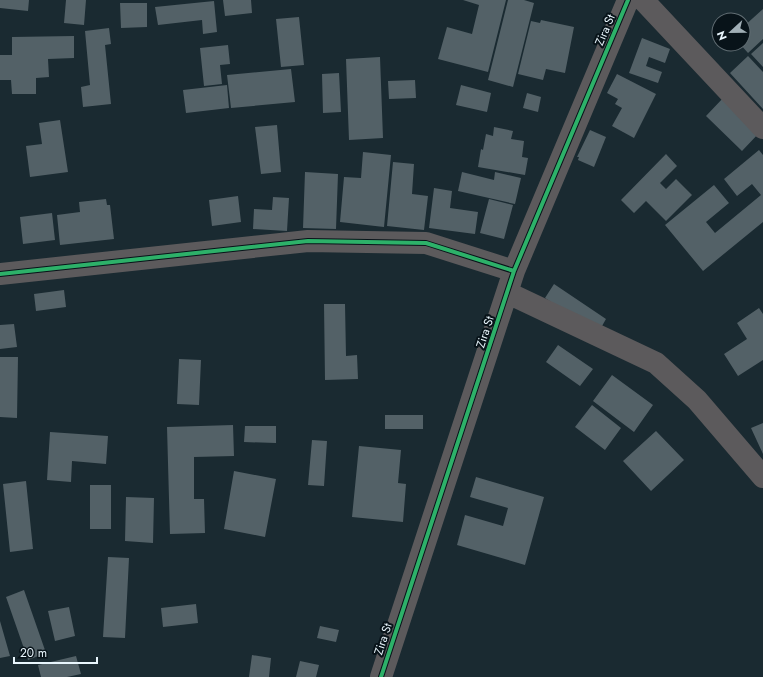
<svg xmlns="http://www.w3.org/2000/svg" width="763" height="677" viewBox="0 0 763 677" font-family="Jost,sans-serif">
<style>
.building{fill:#536167}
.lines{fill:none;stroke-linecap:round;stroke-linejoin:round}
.minor{stroke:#5c5a5c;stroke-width:22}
.cycleway-casing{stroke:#081319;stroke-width:6}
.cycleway{stroke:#2db169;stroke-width:4}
.labels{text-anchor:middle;stroke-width:4;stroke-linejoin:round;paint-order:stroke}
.street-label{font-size:12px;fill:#e9f6fd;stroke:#081319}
</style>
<rect width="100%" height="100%" fill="#1a2a31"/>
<path class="building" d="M 0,0 L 29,0 L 28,11 L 0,8 Z
M 66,0 L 86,0 L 84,25 L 64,23 Z
M 223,0 L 251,0 L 252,13 L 225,16 Z
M 463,0 L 506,0 L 488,72 L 438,59 L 447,27 L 472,34 L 479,5 Z
M 508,0 L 524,0 L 534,3 L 513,87 L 488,80 Z
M 214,1 L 217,32 L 203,34 L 202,20 L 158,25 L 155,7 Z
M 120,3 L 147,3 L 147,27 L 121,28 Z
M 763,9 L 763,39 L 748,53 L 740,44 L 743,44 L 743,27 Z
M 299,17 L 304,65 L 281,67 L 276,19 Z
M 541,20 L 574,27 L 565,73 L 546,69 L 543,80 L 518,74 L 531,21 L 540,23 Z
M 109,28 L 111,44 L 105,45 L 111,104 L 83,107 L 81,87 L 90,85 L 85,31 Z
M 74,36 L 74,58 L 48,59 L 49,77 L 36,78 L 36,94 L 12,94 L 11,80 L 0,80 L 0,55 L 12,55 L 12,37 Z
M 642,38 L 670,49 L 665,63 L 649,57 L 646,66 L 662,72 L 658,83 L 629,73 Z
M 763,43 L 763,67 L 751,54 Z
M 228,45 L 230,64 L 220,65 L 222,84 L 204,86 L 200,48 Z
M 748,56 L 763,72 L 763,109 L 730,73 Z
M 380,57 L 383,138 L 349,140 L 346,59 Z
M 291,69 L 295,102 L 231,108 L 227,75 Z
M 339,73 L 341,112 L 323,113 L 322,74 Z
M 617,74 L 656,94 L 634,138 L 612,126 L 622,108 L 615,104 L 618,99 L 607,93 Z
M 415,80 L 416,98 L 389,99 L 388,81 Z
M 227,85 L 229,108 L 186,113 L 183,90 Z
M 461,85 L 491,93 L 487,112 L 456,105 Z
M 527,93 L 541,97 L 538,112 L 523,108 Z
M 724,97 L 760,132 L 742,151 L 706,116 Z
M 60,120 L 68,172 L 30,177 L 26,146 L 42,144 L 39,123 Z
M 277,125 L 281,172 L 261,174 L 255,127 Z
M 494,127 L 513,131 L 511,139 L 524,141 L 522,157 L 528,158 L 525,175 L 478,167 L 481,149 L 483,150 L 486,134 L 493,136 Z
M 590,130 L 606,137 L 594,167 L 578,160 L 579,157 L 577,157 Z
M 759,150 L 763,155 L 763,222 L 703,271 L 665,225 L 714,185 L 729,203 L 706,222 L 715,233 L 761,195 L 752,184 L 737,196 L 724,179 Z
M 363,152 L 391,155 L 384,227 L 340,222 L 344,177 L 361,178 Z
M 666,154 L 677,166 L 660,183 L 666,189 L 676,179 L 692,195 L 666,221 L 646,201 L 634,213 L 621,200 Z
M 393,162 L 414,164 L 412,194 L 428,196 L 424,230 L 387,226 Z
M 305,172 L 338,174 L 336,229 L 303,228 Z
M 462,172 L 494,180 L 495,172 L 521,178 L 515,204 L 458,191 Z
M 434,188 L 452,191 L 450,208 L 478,212 L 475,234 L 429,228 Z
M 238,196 L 241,222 L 212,226 L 209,200 Z
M 273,197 L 289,198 L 287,231 L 253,229 L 254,209 L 272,210 Z
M 106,199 L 107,205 L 110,205 L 114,239 L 60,245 L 57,215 L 80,212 L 79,202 Z
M 489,199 L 513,205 L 504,239 L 480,233 Z
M 52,213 L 55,240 L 23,244 L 20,217 Z
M 554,284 L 606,319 L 598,333 L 545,298 Z
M 64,290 L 66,307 L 36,311 L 34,294 Z
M 324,304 L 345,304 L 346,356 L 357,355 L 358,379 L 325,380 Z
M 759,308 L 763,314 L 763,360 L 738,376 L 724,354 L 747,339 L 737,323 Z
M 14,324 L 17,347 L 0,349 L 0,325 Z
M 558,345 L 593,369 L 580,386 L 546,362 Z
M 0,357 L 18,357 L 17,418 L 0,417 Z
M 179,359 L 201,360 L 199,405 L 177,404 Z
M 612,375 L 653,405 L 634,432 L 593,401 Z
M 592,405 L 621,428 L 605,450 L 575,427 Z
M 385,415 L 423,415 L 423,429 L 385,429 Z
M 763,423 L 763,454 L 751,428 Z
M 233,425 L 234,456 L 194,457 L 194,499 L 204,499 L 205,533 L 170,534 L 167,427 Z
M 245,426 L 276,426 L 276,443 L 244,442 Z
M 656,431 L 684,460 L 651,491 L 623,461 Z
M 50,432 L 108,436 L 106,464 L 72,461 L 71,482 L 47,480 Z
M 312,440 L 327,441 L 324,486 L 308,485 Z
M 359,446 L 401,450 L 398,483 L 406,484 L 403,522 L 352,517 Z
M 234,471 L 276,479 L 265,537 L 224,529 Z
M 476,477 L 544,497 L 525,565 L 457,545 L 465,515 L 503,526 L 508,508 L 470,497 Z
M 26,481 L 33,549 L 10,552 L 3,484 Z
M 90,485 L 111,485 L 111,529 L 90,529 Z
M 126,497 L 154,498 L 153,543 L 125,541 Z
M 108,557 L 129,558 L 125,638 L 103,637 Z
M 24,590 L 46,653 L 28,660 L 6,597 Z
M 196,604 L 198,623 L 163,627 L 161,608 Z
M 69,607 L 75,636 L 55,641 L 48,611 Z
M 0,621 L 10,656 L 0,658 Z
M 320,626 L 339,630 L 336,642 L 317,638 Z
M 252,655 L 271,658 L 269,677 L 249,677 Z
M 76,656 L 81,674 L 67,677 L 41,677 L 38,665 Z
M 300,661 L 319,665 L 316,677 L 296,677 Z"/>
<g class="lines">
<path class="minor" d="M 643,0 L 763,128
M 0,274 L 308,241 L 426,243 L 514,271
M 508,293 L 656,363 L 697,400 L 763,477
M 381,677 L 514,271 L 628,0"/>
<g class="cycleway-casing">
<path id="cycleway" d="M 0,274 L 308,241 L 426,243 L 514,271
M 381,677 L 514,271 L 628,0"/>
</g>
<use href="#cycleway" class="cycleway"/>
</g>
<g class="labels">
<g class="street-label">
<text transform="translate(605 30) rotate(-67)" y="4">Zira St</text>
<text transform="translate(485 332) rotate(-72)" y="4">Zira St</text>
<text transform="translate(383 639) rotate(-72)" y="4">Zira St</text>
</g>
</g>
<g transform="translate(731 32) rotate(248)"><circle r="19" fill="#081319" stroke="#626e74"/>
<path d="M0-3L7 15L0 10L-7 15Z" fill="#a1afb6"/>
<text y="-6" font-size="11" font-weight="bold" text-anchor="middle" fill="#e9f6fd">N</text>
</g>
<path d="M14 657v6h83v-6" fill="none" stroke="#e9f6fd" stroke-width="2"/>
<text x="20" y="657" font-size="12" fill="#e9f6fd" stroke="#081319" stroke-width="3" paint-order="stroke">20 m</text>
</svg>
